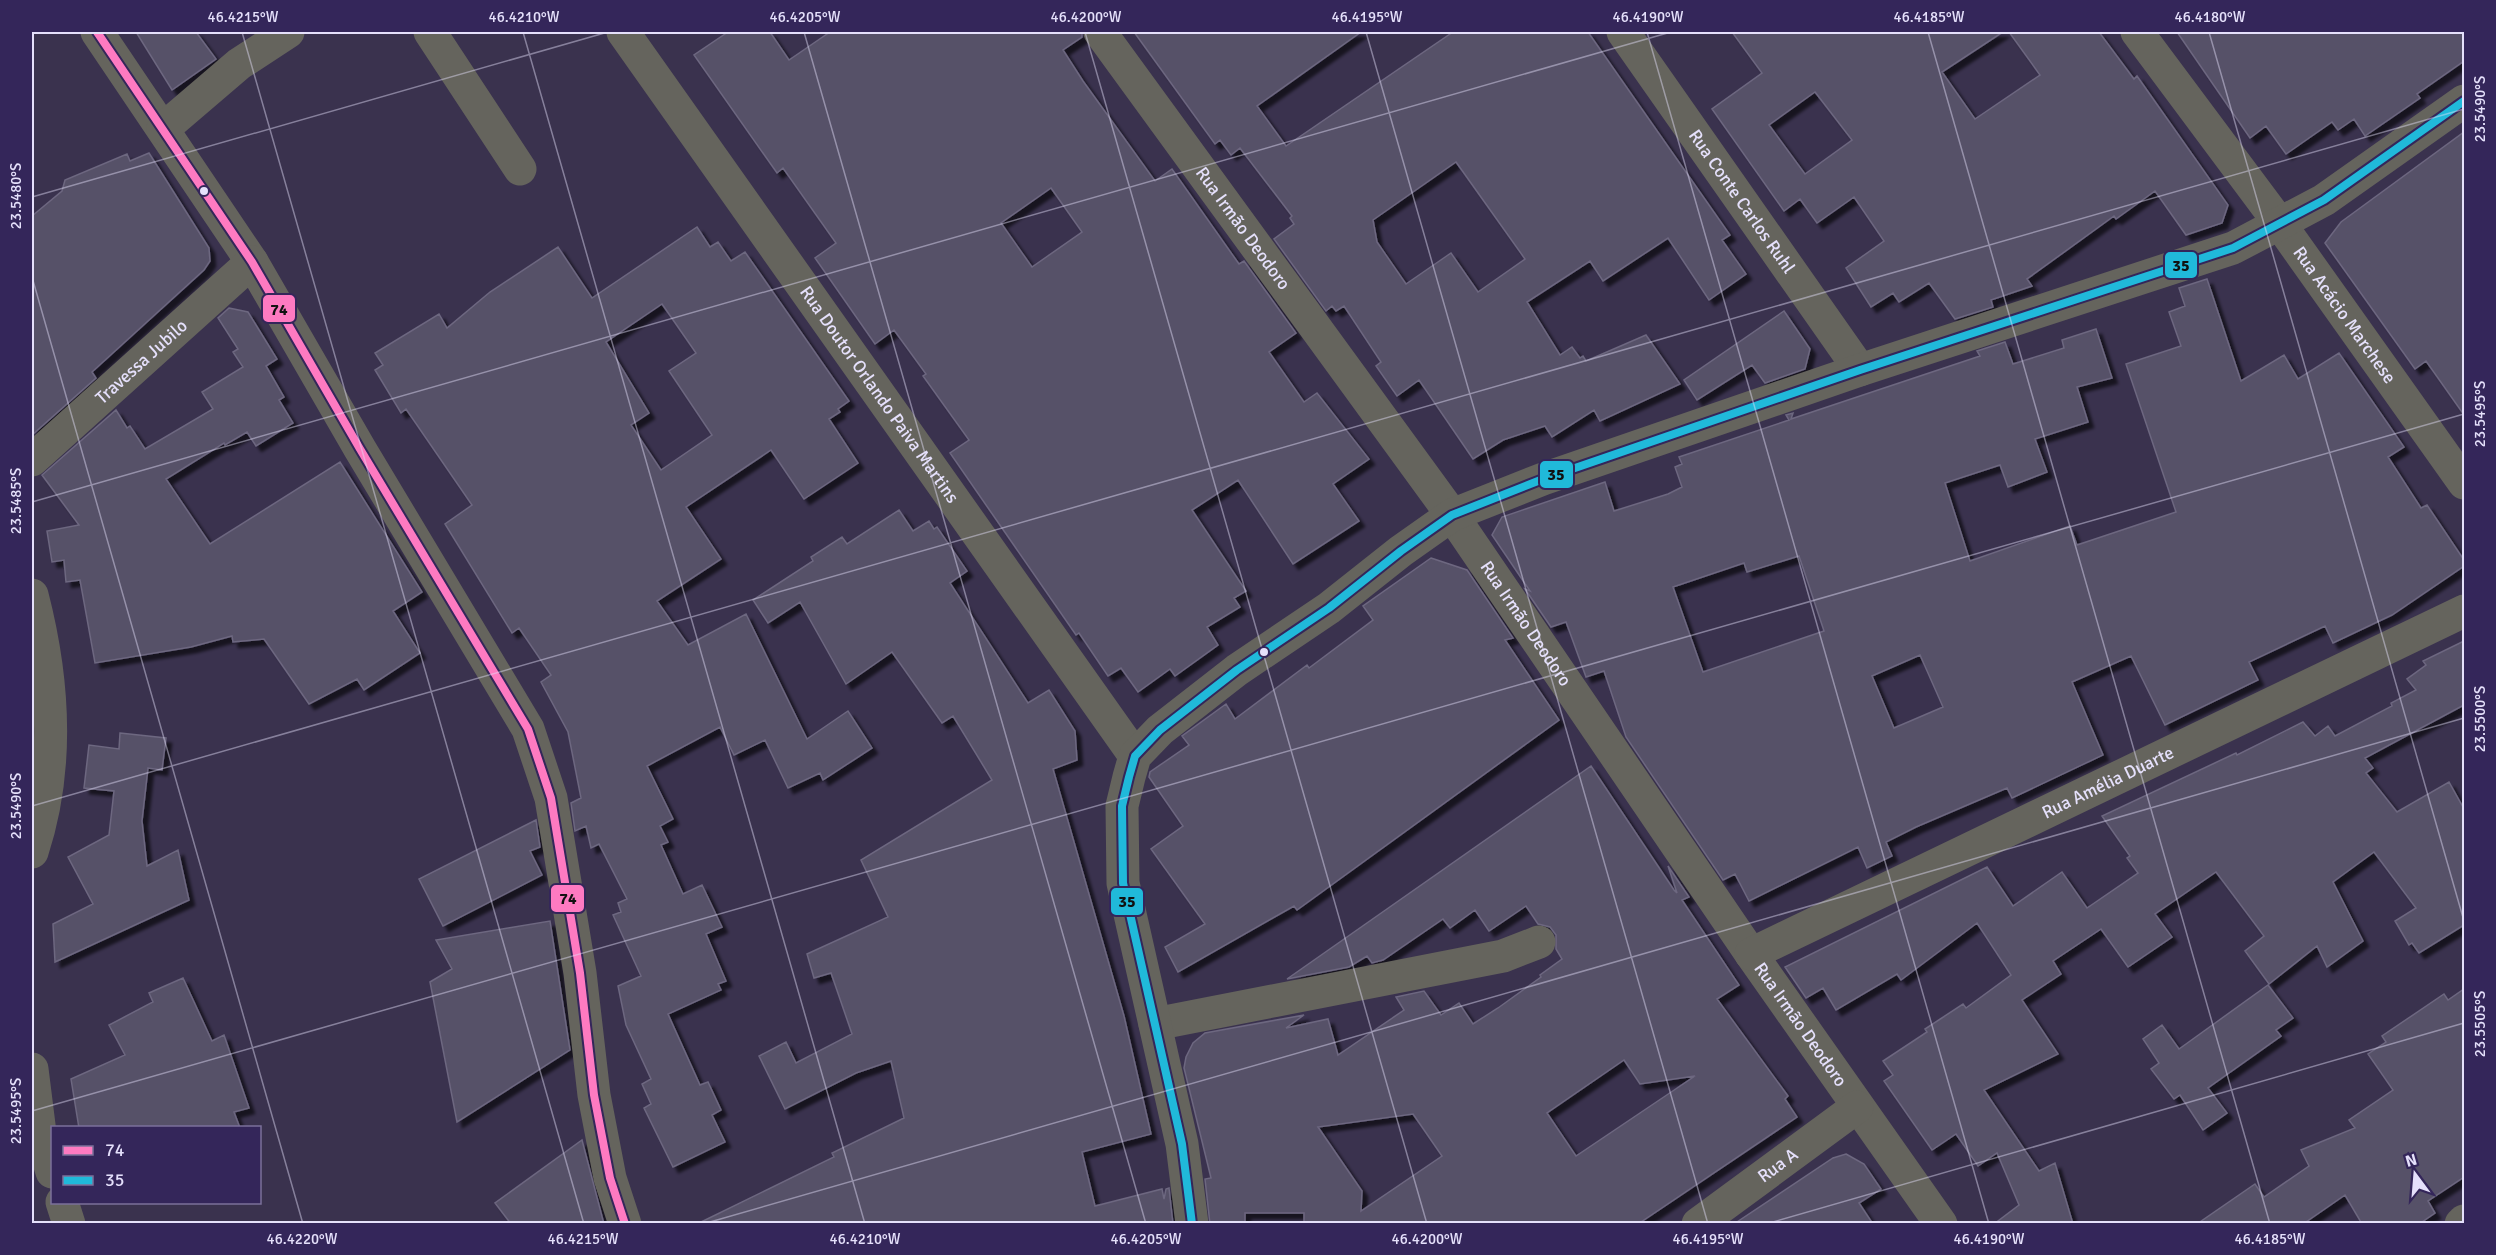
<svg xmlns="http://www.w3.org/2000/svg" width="2496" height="1255" viewBox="0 0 2496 1255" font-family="Signika,sans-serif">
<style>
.building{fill:#575168;stroke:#6d6780;stroke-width:1.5;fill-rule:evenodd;filter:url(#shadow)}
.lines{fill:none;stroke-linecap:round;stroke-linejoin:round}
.minor{stroke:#65645d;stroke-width:33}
.bus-1-casing{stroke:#34265a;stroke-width:12}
.bus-2-casing{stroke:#34265a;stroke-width:12}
.bus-1{stroke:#fe7ac1;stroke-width:8}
.bus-2{stroke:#20b9da;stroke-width:8}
.ticks{fill:none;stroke:#e5e0fb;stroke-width:1.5;stroke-opacity:0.45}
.bus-dot{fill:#e5e0fb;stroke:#34265a;stroke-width:2}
.labels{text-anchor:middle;stroke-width:4.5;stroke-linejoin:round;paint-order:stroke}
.street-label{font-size:18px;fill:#e5e0fb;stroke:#34265a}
.line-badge{stroke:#34265a;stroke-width:2}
.pale-badge-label{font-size:16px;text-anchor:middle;font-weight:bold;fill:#111}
.neatline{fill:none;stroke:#e5e0fb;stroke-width:2}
.ticks-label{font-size:15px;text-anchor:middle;fill:#e5e0fb}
</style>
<defs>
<filter id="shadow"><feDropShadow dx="5.5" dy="5.5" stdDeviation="1.5" flood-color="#0009"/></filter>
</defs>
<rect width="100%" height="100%" fill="#3a324e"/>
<path class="building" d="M 136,32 L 196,32 L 216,59 L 172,90 Z
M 728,32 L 770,32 L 789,60 L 830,32 L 1082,32 L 1082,37 L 1063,50 L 1083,81 L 1155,181 L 1172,169 L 1239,264 L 1244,261 L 1296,333 L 1269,352 L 1304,402 L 1317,393 L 1369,459 L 1333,484 L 1359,521 L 1293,564 L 1238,480 L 1192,510 L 1246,591 L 1234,598 L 1240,607 L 1207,627 L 1218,645 L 1175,676 L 1170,669 L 1138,692 L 1121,668 L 1108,676 L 1079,633 L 1076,635 L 950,453 L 969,440 L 923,376 L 926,374 L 894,330 L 875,344 L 815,258 L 836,243 L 783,168 L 777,173 L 694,55 ZM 1051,188 L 1082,232 L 1032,267 L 1001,223 Z
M 1134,32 L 1361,32 L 1257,106 L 1286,146 L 1453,32 L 1588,32 L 1730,235 L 1722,240 L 1746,274 L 1709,300 L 1668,238 L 1603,281 L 1590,261 L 1527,302 L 1560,355 L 1572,347 L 1580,358 L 1583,356 L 1586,361 L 1646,335 L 1680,384 L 1600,421 L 1594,410 L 1552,437 L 1545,426 L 1503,440 L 1473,459 L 1419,380 L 1397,396 L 1376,366 L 1381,362 L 1344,306 L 1336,311 L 1332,306 L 1326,311 L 1274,239 L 1294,224 L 1290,218 L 1292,216 L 1240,148 L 1231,155 L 1220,140 L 1215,144 ZM 1456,162 L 1525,259 L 1478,292 L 1451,253 L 1406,284 L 1377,242 L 1373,220 Z
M 1732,32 L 2003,32 L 1942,72 L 1975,119 L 2040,75 L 2009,32 L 2099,32 L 2134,79 L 2137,76 L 2228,205 L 2222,223 L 2186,235 L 2155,191 L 2116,219 L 2114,216 L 2027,279 L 2032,286 L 1991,300 L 1993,307 L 1955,319 L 1929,283 L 1899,302 L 1893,293 L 1871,307 L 1846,268 L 1884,241 L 1854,197 L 1817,223 L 1800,199 L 1784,211 L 1712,109 L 1762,73 ZM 1815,92 L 1852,140 L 1805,174 L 1769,125 Z
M 2177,32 L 2464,32 L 2464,61 L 2417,94 L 2420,98 L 2365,136 L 2354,119 L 2338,130 L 2332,122 L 2286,154 L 2266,126 L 2250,138 Z
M 2464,132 L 2464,415 L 2426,361 L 2415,369 L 2325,243 L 2341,222 Z
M 149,153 L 209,248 L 210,261 L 204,270 L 92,372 L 96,378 L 32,435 L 32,216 L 62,191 L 65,180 L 127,154 L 130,161 Z
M 697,227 L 710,247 L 718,242 L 731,261 L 745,252 L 849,401 L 838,409 L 840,412 L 829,419 L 858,463 L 804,499 L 771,450 L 686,507 L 721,559 L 657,601 L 688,645 L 746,614 L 807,739 L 848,711 L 872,748 L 823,780 L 820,773 L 788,788 L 765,740 L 734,755 L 720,727 L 647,766 L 673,819 L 660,826 L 668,842 L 661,845 L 683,894 L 702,885 L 722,927 L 706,934 L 726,981 L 718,984 L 721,990 L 668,1014 L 700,1085 L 708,1082 L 721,1110 L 712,1115 L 725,1142 L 673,1167 L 644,1108 L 651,1104 L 642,1084 L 651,1079 L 626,1025 L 618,986 L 641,976 L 613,915 L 621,912 L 618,903 L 627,899 L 599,844 L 591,848 L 586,826 L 575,831 L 571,803 L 581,798 L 568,732 L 541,682 L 551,675 L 519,628 L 512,633 L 445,524 L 472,505 L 406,409 L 401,413 L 375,370 L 383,365 L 375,353 L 439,314 L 447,328 L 490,292 L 558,247 L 592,298 ZM 662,304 L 696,353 L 669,371 L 712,435 L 661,470 L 631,425 L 649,413 L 606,342 Z
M 2207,279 L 2241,381 L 2284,355 L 2298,379 L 2339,353 L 2404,447 L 2388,457 L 2421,508 L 2427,505 L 2464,560 L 2464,566 L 2392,615 L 2333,643 L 2325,626 L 2249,662 L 2258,680 L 2165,725 L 2131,656 L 2072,682 L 2103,755 L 2012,798 L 2007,788 L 1916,827 L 1886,842 L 1892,856 L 1867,868 L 1858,847 L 1749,901 L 1735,874 L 1723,880 L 1626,737 L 1604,671 L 1586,677 L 1566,622 L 1551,627 L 1525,589 L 1530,591 L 1492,535 L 1502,517 L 1605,482 L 1614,511 L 1668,494 L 1682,487 L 1675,467 L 1682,464 L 1679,457 L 1789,420 L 1786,415 L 1793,413 L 1791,419 L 1980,356 L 1977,351 L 2005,342 L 2013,364 L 2064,348 L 2062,340 L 2096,329 L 2112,378 L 2077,387 L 2088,422 L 2035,439 L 2047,472 L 2008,487 L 2000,465 L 1945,483 L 1970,561 L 2070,526 L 2077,545 L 2176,512 L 2126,364 L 2181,346 L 2169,312 L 2185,306 L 2179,288 ZM 1799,556 L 1824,631 L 1703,672 L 1673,587 L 1744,563 L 1747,572 ZM 1920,655 L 1943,707 L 1894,728 L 1872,676 Z
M 229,308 L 248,312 L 277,359 L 266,366 L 284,397 L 279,400 L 293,423 L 256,446 L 247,432 L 225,445 L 224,443 L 166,479 L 210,544 L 340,462 L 422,592 L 393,611 L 420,653 L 364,690 L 357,679 L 309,704 L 264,639 L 233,642 L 232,636 L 191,647 L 95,663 L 80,580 L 66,582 L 64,560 L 52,562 L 47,531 L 79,525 L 42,475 L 116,410 L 127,428 L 130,426 L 145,449 L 213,409 L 202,392 L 243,367 L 233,352 L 238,349 L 218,318 Z
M 1784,311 L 1810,349 L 1805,369 L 1765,383 L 1752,365 L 1697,400 L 1684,380 Z
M 899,510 L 913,531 L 929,521 L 934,529 L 937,527 L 967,571 L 950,583 L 1028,703 L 1049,690 L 1075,731 L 1077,760 L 1053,769 L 1124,1016 L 1151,1134 L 1082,1152 L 1095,1206 L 1162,1189 L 1164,1199 L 1166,1189 L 1169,1188 L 1173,1224 L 697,1224 L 834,1157 L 832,1153 L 904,1118 L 891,1061 L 856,1073 L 785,1109 L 759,1056 L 786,1042 L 796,1063 L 852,1034 L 831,973 L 814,978 L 807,954 L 888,917 L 861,860 L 992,780 L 953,716 L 942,723 L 892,652 L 846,684 L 800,602 L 768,623 L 753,600 L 813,561 L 811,557 L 842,537 L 847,544 Z
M 1431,558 L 1467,570 L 1513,638 L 1505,640 L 1559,720 L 1297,910 L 1294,906 L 1178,972 L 1165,947 L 1205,924 L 1151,849 L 1183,826 L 1149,777 L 1150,772 L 1189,745 L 1182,736 L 1226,704 L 1235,719 L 1307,665 L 1309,668 L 1373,620 L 1363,606 Z
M 2464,641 L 2464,705 L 2365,758 L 2373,768 L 2366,773 L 2397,812 L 2449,782 L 2464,809 L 2464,925 L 2419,953 L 2412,943 L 2409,945 L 2395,921 L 2416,908 L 2374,852 L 2333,882 L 2363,941 L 2327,967 L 2317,946 L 2269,984 L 2245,951 L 2264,936 L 2216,872 L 2155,914 L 2172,937 L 2128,967 L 2101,929 L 2053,961 L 2061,974 L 2022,1000 L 2058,1054 L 1984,1090 L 2039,1171 L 2055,1163 L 2073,1224 L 1994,1224 L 2019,1205 L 1997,1153 L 1978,1166 L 1956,1134 L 1932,1150 L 1884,1081 L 1893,1075 L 1883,1061 L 1927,1032 L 1925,1029 L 1963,1004 L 1966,1008 L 2011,975 L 1977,923 L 1901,980 L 1897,974 L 1836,1010 L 1823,988 L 1806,998 L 1785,967 L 1987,867 L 2013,906 L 2062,872 L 2087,908 L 2138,873 L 2127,858 L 2130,856 L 2102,816 L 2236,753 L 2237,755 L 2303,722 L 2315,736 L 2328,726 L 2335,736 L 2392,706 L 2391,703 L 2416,690 L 2407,679 L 2426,665 L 2423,661 Z
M 120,733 L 166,738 L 162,770 L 148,768 L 142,821 L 147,866 L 178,850 L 189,900 L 55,962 L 53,924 L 93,904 L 68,857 L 109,835 L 114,791 L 84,788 L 89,745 L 119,749 Z
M 1591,766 L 1674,890 L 1677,893 L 1668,866 L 1689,897 L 1682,900 L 1739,985 L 1717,999 L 1788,1096 L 1785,1099 L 1797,1117 L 1638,1224 L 1304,1224 L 1304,1213 L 1245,1213 L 1245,1224 L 1210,1224 L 1205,1179 L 1211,1178 L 1184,1068 L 1186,1057 L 1193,1043 L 1205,1033 L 1304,1015 L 1286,1028 L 1328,1019 L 1338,1055 L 1404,1010 L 1396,997 L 1424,991 L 1441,1015 L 1459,1003 L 1473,1024 L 1498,1008 L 1541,977 L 1540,975 L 1562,959 L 1556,949 L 1556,935 L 1550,927 L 1538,924 L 1526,906 L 1489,931 L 1475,910 L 1450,928 L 1443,919 L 1383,960 L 1372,963 L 1367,956 L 1349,967 L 1287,979 ZM 1624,1060 L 1640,1084 L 1695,1076 L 1576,1156 L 1547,1113 ZM 1413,1114 L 1442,1156 L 1361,1211 L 1362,1191 L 1318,1127 Z
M 536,820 L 540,847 L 530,851 L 542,875 L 443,926 L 419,879 Z
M 550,921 L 570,1050 L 457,1122 L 430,982 L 452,969 L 436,940 Z
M 183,978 L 212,1041 L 224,1035 L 249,1108 L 234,1112 L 240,1128 L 79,1128 L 71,1079 L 125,1055 L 109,1025 L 153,1002 L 149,993 Z
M 2268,985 L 2293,1018 L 2276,1030 L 2281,1036 L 2208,1088 L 2227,1113 L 2203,1130 L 2180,1095 L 2174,1099 L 2151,1069 L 2159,1063 L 2143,1039 L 2162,1025 L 2179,1049 Z
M 2464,989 L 2464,1177 L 2428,1201 L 2435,1213 L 2419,1224 L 2362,1224 L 2345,1195 L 2303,1224 L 2197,1224 L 2255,1184 L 2264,1197 L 2309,1166 L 2301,1150 L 2355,1128 L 2349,1120 L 2393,1090 L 2368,1054 L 2386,1042 L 2382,1036 L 2444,994 L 2448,1000 Z
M 582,1140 L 604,1224 L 511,1224 L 495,1203 Z
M 1846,1154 L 1864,1164 L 1881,1189 L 1859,1203 L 1873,1224 L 1734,1224 L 1833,1158 Z"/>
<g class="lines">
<g class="minor">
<path d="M 97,32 L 252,262 L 360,449 L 528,729 L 551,798 L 580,973 L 594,1095 L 610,1178 L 625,1224"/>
<path d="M 430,32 L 520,169"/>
<path id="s1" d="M 623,32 L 1135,756"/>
<path id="s2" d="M 1100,32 L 1452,515 L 1751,954 L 1941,1224"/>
<path id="s3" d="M 1623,32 L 1860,370"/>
<path id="s4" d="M 2137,32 L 2280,224 L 2464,483"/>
<path d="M 163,129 L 239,64 L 288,32"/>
<path id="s5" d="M 32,460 L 252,262"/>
<path d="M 32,595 C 54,680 60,767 32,852"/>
<path id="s6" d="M 1751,954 L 2464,611"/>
<path d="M 1155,1024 L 1503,956 L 1539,942"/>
<path d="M 32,1069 L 40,1133 L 52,1172"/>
<path d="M 62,1202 L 69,1224"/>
<path d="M 1192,1224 L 1182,1144 L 1123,883 L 1122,806 L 1129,777 L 1135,756 L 1160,730 L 1237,670 L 1329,608 L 1401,551 L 1452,515 L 1543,479 L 1860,370 L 2233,248 L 2324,200 L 2464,101"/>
<path id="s7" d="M 1698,1224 L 1857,1107"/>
<path d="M 2461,1224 L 2464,1221"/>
</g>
<g class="bus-1-casing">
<path id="bus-1" d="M 97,32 L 252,262 L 360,449 L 528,729 L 551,798 L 580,973 L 594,1095 L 610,1178 L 625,1224"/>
</g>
<g class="bus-2-casing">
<path id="bus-2" d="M 1192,1224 L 1182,1144 L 1123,883 L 1122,806 L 1129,777 L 1135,756 L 1160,730 L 1237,670 L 1329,608 L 1401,551 L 1452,515 L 1543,479 L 1860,370 L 2233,248 L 2324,200 L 2464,101"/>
</g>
<use href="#bus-1" class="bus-1"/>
<use href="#bus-2" class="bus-2"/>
</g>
<path class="ticks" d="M 242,32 L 584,1224M 523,32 L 865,1224M 804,32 L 1146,1224M 1085,32 L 1427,1224M 1366,32 L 1708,1224M 1647,32 L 1989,1224M 1928,32 L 2270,1224M 2209,32 L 2464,921M 32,197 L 608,32M 32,277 L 303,1224M 32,502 L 1671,32M 32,806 L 2464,109M 32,1111 L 2464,414M 703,1224 L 2464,718M 1766,1224 L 2464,1023"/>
<g class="bus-dot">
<circle cx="204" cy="191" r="5"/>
<circle cx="1264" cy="652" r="5"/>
</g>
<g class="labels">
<g class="street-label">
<text dy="6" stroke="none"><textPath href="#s3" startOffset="207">Rua Conte Carlos Ruhl</textPath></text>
<text dy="6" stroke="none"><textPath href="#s2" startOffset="243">Rua Irmão Deodoro</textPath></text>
<text dy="6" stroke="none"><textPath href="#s4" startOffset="351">Rua Acácio Marchese</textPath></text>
<text dy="6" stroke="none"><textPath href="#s5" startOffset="147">Travessa Jubilo</textPath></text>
<text dy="6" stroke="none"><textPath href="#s1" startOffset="444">Rua Doutor Orlando Paiva Martins</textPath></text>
<text dy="6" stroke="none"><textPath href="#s2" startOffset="729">Rua Irmão Deodoro</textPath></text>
<text dy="6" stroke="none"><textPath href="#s6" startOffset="396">Rua Amélia Duarte</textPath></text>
<text dy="6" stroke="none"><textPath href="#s2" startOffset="1215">Rua Irmão Deodoro</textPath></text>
<text dy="6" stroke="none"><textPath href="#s7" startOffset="99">Rua A</textPath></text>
</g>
</g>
<g class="line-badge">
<rect x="2164" y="251" width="34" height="28" rx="6" fill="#20b9da"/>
<rect x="262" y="294" width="34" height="29" rx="6" fill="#fe7ac1"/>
<rect x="1539" y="460" width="35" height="29" rx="6" fill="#20b9da"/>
<rect x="550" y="884" width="35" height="29" rx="6" fill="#fe7ac1"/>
<rect x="1110" y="887" width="34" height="29" rx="6" fill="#20b9da"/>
</g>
<g class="pale-badge-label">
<text x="2181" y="271">35</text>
<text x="279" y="315">74</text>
<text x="1556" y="480">35</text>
<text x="568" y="904">74</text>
<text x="1127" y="907">35</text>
</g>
<rect width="2496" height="1255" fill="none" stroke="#34265a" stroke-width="66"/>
<rect x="51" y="1126" width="210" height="78" fill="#34265a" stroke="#7b709a" stroke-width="1.5"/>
<rect x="63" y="1146" width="30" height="9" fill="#fe7ac1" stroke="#7b709a" stroke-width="1.5"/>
<text x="105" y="1156" font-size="18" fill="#e5e0fb">74</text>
<rect x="63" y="1176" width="30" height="9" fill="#20b9da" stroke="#7b709a" stroke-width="1.5"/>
<text x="105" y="1186" font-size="18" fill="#e5e0fb">35</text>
<g transform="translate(2415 1174) rotate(344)" stroke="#34265a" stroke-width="4.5" paint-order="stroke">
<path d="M0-4.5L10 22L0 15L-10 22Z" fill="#e5e0fb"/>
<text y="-9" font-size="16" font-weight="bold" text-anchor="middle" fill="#e5e0fb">N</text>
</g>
<rect x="33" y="33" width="2430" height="1189" class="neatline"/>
<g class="ticks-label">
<text x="243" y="22">46.4215°W</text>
<text x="524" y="22">46.4210°W</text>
<text x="805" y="22">46.4205°W</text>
<text x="1086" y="22">46.4200°W</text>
<text x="1367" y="22">46.4195°W</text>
<text x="1648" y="22">46.4190°W</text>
<text x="1929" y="22">46.4185°W</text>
<text x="2210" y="22">46.4180°W</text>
<text transform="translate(2480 109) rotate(-90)" y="5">23.5490°S</text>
<text transform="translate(16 196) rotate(-90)" y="5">23.5480°S</text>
<text transform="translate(2480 414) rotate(-90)" y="5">23.5495°S</text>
<text transform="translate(16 501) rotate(-90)" y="5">23.5485°S</text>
<text transform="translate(2480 719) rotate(-90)" y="5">23.5500°S</text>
<text transform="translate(16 806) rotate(-90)" y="5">23.5490°S</text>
<text transform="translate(2480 1024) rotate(-90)" y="5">23.5505°S</text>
<text transform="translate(16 1111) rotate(-90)" y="5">23.5495°S</text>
<text x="302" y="1244">46.4220°W</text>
<text x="583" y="1244">46.4215°W</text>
<text x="865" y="1244">46.4210°W</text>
<text x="1146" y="1244">46.4205°W</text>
<text x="1427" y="1244">46.4200°W</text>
<text x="1708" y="1244">46.4195°W</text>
<text x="1989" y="1244">46.4190°W</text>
<text x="2270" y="1244">46.4185°W</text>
</g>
</svg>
